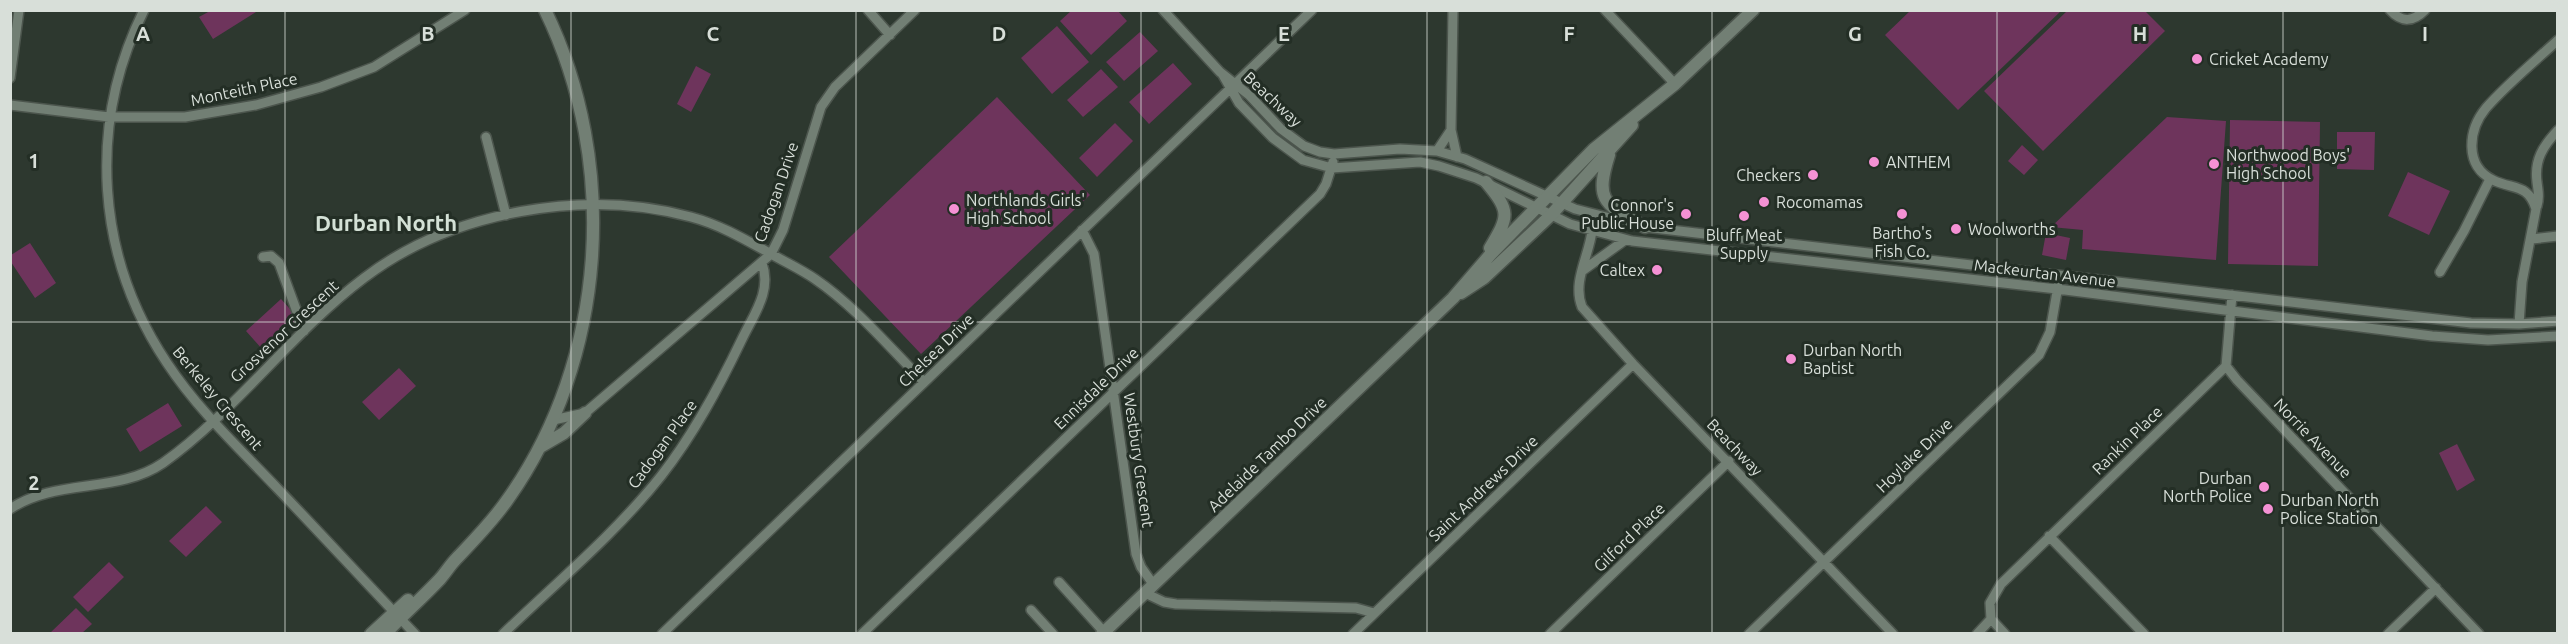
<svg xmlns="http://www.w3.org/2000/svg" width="2568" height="644" viewBox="0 0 2568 644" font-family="Ubuntu,sans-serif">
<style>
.park{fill:#6e345c}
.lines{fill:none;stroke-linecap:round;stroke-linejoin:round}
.street-casing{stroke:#4c554d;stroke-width:12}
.secondary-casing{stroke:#4c554d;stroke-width:15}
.street{stroke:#727f74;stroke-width:9}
.secondary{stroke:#727f74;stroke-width:12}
.grid{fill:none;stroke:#d8dfd9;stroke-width:1.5;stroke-opacity:0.55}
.poi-dot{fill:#f491d4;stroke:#232e25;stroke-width:2}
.labels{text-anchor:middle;stroke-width:6;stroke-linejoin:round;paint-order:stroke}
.poi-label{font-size:16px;fill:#d8dfd9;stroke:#232e25;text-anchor:start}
.street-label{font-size:16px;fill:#d8dfd9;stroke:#232e25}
.district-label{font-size:22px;font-weight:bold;fill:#d4e1d6;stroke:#232e25}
.grid-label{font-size:20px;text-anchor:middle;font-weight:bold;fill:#d8dfd9;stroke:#232e25;stroke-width:6;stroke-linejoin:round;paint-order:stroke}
</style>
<rect width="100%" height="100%" fill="#2d382f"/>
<path class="park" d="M 1911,10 L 2061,10 L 2061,11 L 1958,110 L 1885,35 Z
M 255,11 L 256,12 L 213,39 L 199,17 L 210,11 Z
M 1071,11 L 1118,11 L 1127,21 L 1091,55 L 1060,21 Z
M 2067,11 L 2145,11 L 2165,31 L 2043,151 L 1984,91 Z
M 1057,26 L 1089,62 L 1052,94 L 1021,58 Z
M 1140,32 L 1158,51 L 1124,81 L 1106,62 Z
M 1173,63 L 1192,84 L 1149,124 L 1129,102 Z
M 696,66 L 711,74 L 691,112 L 677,104 Z
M 1101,69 L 1118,87 L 1083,117 L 1067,100 Z
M 997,97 L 1090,195 L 921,354 L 829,257 Z
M 2167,117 L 2226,121 L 2216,260 L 2082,249 L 2083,230 L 2051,227 Z
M 2230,120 L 2320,122 L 2318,266 L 2228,264 Z
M 1115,123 L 1133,141 L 1097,177 L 1079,158 Z
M 2337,132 L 2375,132 L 2374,170 L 2337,169 Z
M 2022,145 L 2038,160 L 2024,175 L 2008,161 Z
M 2408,172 L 2450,191 L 2429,235 L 2388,216 Z
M 2046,233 L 2070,238 L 2066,260 L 2042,255 Z
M 30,243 L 56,283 L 35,298 L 11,262 L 11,255 Z
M 281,299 L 298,318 L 263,350 L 246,331 Z
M 399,368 L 416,386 L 379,420 L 362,402 Z
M 168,403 L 182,426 L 140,452 L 126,429 Z
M 2457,444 L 2475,480 L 2457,491 L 2439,453 Z
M 206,506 L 222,522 L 186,557 L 169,541 Z
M 109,562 L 124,577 L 88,612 L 73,597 Z
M 76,608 L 92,624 L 82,633 L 50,633 Z"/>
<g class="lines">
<g class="street-casing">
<path id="street" d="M 144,10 C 87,125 96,257 167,363 C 198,410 240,449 278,489 C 324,537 369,586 415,634
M 868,10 L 890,35
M 1163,10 L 1220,72 L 1249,95 L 1281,129 L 1304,146 L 1320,152 L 1334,154 L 1400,149 L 1437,151 L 1465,159 L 1575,209 L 1645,227 L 2471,323 L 2519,324 L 2558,321
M 1453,10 L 1451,130 L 1457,157
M 1605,10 L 1675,84
M 2390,10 C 2402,23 2413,22 2425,10
M 1223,75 L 1239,103 L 1273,138 L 1303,160 L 1332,168 L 1420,162 L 1439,166 L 1476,178 L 1570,224 L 1632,241 L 2057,289 L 2432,336 L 2488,340 L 2558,336
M 10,78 L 19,10
M 10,105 L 109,117 L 185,117 L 256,105 L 321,87 L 374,67 L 465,10
M 486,137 L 506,215
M 1437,151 L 1451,130
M 2537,206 C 2540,197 2538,191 2537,182 C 2534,160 2543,146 2558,130
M 1082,230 L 1094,254 L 1136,554 L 1141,567 L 1153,584
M 1592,231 C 1589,256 1572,282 1582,307 L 1633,364 L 1893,634
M 2532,239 L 2558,236
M 263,257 L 271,256 L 279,263 L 304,331
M 1582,271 L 1625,240
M 2440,272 L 2464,231 L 2490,179
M 2232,295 L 2226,366 L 2237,380 L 2479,634
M 2519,324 L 2522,282 L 2536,209 C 2528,183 2513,190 2493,180 C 2464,166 2468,130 2486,108 C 2507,84 2534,62 2558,40
M 553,420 L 585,413 L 771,254 L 783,230 L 821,107 L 835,87 L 915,10
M 10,509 C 56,478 118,494 163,463 C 235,412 292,332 364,278 C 452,211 585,188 691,217 C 721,225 746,240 773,255 C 787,263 802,270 815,279 C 856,307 889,347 924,382
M 2049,536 L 2144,634
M 1059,582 L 1104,632
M 1145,593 L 1164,602 L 1176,604 L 1356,608 L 1374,613
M 1031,610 L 1053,634
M 1991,619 L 2005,634
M 503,634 C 556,583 615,534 661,476 C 694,434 719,387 742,339 C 754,314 772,291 762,263
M 662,634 L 1312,10
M 862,634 L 1320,194 L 1326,184 L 1333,162
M 1353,634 L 1633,364
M 1550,634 L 1729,461
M 1749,634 L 2039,355 L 2050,332 L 2058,286
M 1977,634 L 1991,619 L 1990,603 L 2001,584 L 2226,366
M 2388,634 L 2436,588"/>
</g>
<g class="secondary-casing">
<path id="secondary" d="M 1609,155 C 1594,202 1605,204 1645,227
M 1486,182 C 1511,212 1509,216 1490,248
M 1461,293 L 1484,278 L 1551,215 L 1632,125
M 540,447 L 564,433 L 585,413
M 371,634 L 408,600
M 385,634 C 403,615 422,598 440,579 C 446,572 451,564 457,558 C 475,539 493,521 508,499 C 607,359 620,164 545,10
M 1102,634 L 1453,298 L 1490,255 L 1594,149 L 1675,84 L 1753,10"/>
</g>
<use href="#street" class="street"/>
<use href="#secondary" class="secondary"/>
</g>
<path class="grid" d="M 285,10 L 285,634M 571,10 L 571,634M 856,10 L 856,634M 1141,10 L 1141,634M 1427,10 L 1427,634M 1712,10 L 1712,634M 1997,10 L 1997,634M 2283,10 L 2283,634M 10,322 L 2558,322"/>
<g class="poi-dot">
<circle cx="2197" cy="59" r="6"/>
<circle cx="1874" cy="162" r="6"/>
<circle cx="2214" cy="164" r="6"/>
<circle cx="1813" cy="175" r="6"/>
<circle cx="1764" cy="202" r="6"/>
<circle cx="954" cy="209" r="6"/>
<circle cx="1686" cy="214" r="6"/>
<circle cx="1902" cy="214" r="6"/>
<circle cx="1744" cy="216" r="6"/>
<circle cx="1956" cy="229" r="6"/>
<circle cx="1657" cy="270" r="6"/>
<circle cx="1791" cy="359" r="6"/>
<circle cx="2264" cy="487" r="6"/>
<circle cx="2268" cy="509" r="6"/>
</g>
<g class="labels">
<g class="poi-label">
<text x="2209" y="65">Cricket Academy</text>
<text x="2226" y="161">Northwood Boys'<tspan x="2226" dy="18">High School</tspan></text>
<text x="1886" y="168">ANTHEM</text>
<text x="1801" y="181" text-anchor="end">Checkers</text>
<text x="966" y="206">Northlands Girls'<tspan x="966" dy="18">High School</tspan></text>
<text x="1776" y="208">Rocomamas</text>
<text x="1674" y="211" text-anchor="end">Connor's<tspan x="1674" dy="18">Public House</tspan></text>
<text x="1968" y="235">Woolworths</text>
<text x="1902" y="239" text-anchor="middle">Bartho's<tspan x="1902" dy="18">Fish Co.</tspan></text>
<text x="1744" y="241" text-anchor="middle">Bluff Meat<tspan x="1744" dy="18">Supply</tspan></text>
<text x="1645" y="276" text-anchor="end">Caltex</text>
<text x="1803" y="356">Durban North<tspan x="1803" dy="18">Baptist</tspan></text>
<text x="2252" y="484" text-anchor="end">Durban<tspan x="2252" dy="18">North Police</tspan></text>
<text x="2280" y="506">Durban North<tspan x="2280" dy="18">Police Station</tspan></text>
</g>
<g class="street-label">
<text transform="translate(244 89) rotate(-12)" y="6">Monteith Place</text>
<text transform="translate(1273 99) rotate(43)" y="6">Beachway</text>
<text transform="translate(776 192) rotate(-71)" y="6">Cadogan Drive</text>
<text transform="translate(2045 273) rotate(7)" y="6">Mackeurtan Avenue</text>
<text transform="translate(284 331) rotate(-43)" y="6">Grosvenor Crescent</text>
<text transform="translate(936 350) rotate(-44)" y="6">Chelsea Drive</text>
<text transform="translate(1096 388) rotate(-44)" y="6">Ennisdale Drive</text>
<text transform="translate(218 398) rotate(50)" y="6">Berkeley Crescent</text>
<text transform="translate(2313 438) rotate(46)" y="6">Norrie Avenue</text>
<text transform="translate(2127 440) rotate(-44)" y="6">Rankin Place</text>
<text transform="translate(662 444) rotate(-54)" y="6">Cadogan Place</text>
<text transform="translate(1735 447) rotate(46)" y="6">Beachway</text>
<text transform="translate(1267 454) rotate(-44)" y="6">Adelaide Tambo Drive</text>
<text transform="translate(1914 455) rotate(-44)" y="6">Hoylake Drive</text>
<text transform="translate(1139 460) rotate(82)" y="6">Westbury Crescent</text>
<text transform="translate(1483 488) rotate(-44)" y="6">Saint Andrews Drive</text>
<text transform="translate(1629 537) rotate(-44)" y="6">Gilford Place</text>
</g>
<g class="district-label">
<text x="386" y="231">Durban North</text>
</g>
</g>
<g class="grid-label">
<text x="143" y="41">A</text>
<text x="428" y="41">B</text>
<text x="713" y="41">C</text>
<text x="999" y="41">D</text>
<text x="1284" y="41">E</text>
<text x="1569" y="41">F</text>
<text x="1855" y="41">G</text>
<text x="2140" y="41">H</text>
<text x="2425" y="41">I</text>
<text x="34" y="168">1</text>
<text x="34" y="490">2</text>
</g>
<rect width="2568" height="644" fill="none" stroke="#d8dfd9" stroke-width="24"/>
</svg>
